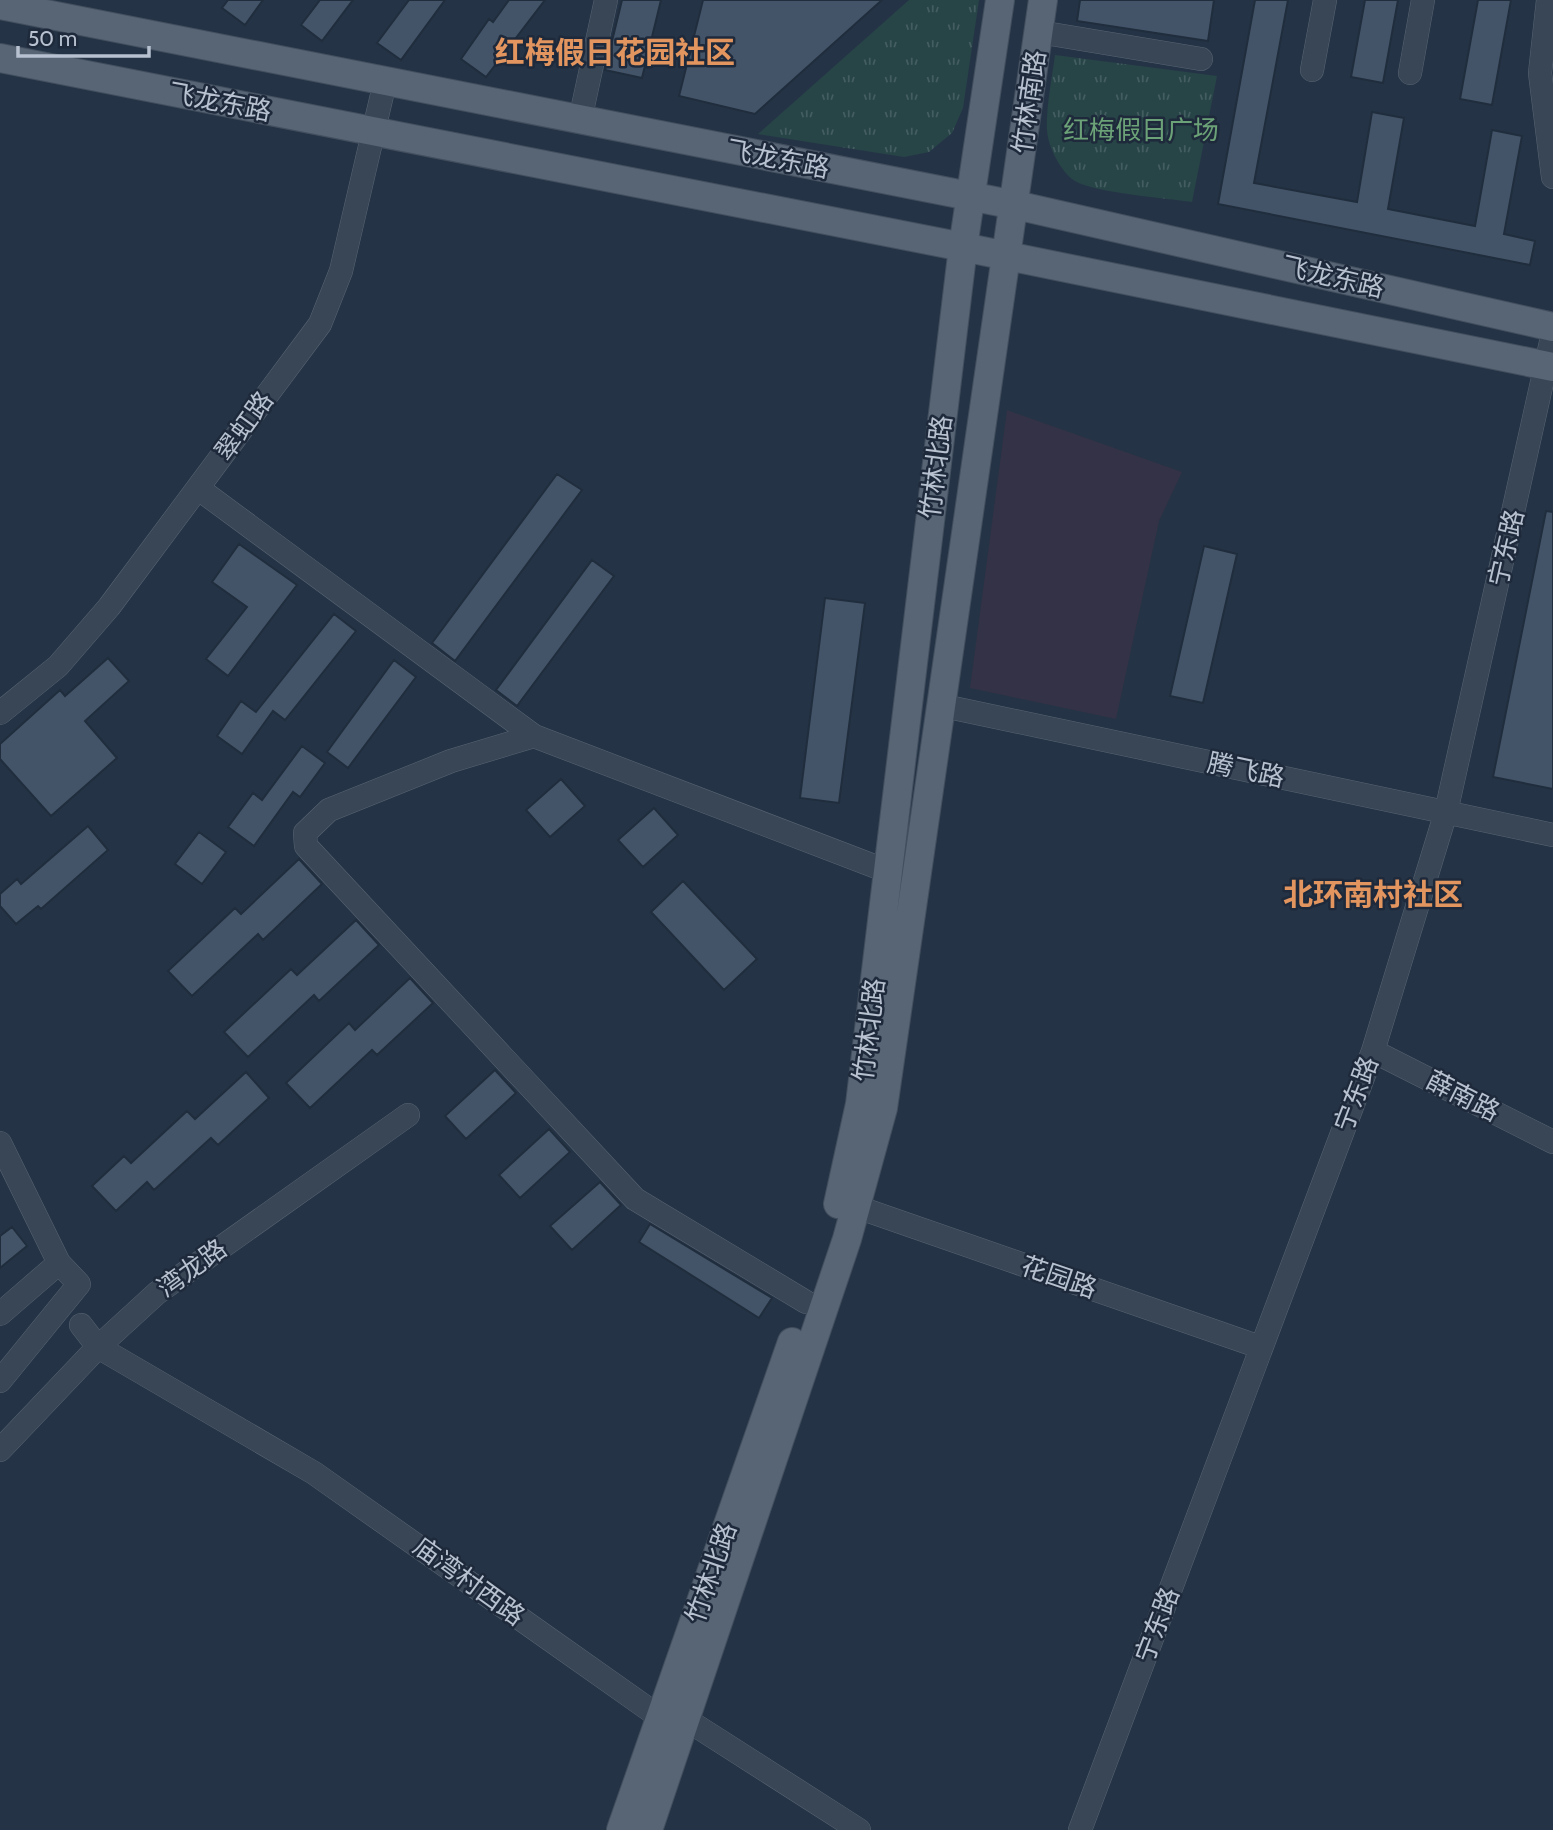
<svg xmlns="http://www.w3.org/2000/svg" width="1553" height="1830" viewBox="0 0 1553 1830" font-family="Cabin,'Noto Sans SC',sans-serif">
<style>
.medical{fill:#343246}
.park{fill:url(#park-tufts)}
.building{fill:#435469;stroke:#202d3d;stroke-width:2}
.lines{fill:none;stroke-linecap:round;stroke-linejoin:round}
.minor-casing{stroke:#586473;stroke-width:24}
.major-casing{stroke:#434f5f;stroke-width:30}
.minor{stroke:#394656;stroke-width:23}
.major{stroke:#576575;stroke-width:28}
.labels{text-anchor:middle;stroke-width:5;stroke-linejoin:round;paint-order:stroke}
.street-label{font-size:26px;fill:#b7c1cf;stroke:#1e2a3b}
.park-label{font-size:26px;fill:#6ca277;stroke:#1e2a3b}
.quarter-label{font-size:30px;font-weight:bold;fill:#e2955f;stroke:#1e2a3b}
</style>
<defs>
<pattern id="park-tufts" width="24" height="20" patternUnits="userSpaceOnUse" patternTransform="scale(1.75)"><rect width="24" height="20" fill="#274447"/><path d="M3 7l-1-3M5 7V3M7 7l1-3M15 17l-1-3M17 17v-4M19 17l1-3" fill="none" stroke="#445d60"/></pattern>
</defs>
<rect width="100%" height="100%" fill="#243446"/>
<path class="medical" d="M 1007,410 L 1182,472 L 1159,521 L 1116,719 L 970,688 Z"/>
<path class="park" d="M 909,0 L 979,0 L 963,108 L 952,133 L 929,152 L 904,157 L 758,134 Z
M 1055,55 L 1217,76 L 1192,202 C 1165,198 1096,193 1075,181 C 1061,172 1048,147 1047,130 C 1046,106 1052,79 1055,55 Z"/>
<path class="building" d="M 228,0 L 263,0 L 245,25 L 222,8 Z
M 320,0 L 353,0 L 322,41 L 301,25 Z
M 409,0 L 445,0 L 401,60 L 377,43 Z
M 509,0 L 545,0 L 486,77 L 461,59 L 489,19 L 493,22 Z
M 622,0 L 661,0 L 642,78 L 605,70 Z
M 703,0 L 882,0 L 755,114 L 679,96 Z
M 1080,0 L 1214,0 L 1208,41 L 1077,21 Z
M 1255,0 L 1288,0 L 1254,183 L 1357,202 L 1372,112 L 1404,118 L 1388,209 L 1475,226 L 1492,130 L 1522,136 L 1504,234 L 1535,241 L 1530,265 L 1218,204 Z
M 1365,0 L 1398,0 L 1383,83 L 1351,77 Z
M 1478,0 L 1511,0 L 1492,105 L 1460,99 Z
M 557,474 L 582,490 L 455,661 L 432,643 Z
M 1546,511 L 1553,512 L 1553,789 L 1493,777 Z
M 239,544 L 297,585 L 228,676 L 206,659 L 247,607 L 212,582 Z
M 1204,546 L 1237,554 L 1203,703 L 1170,696 Z
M 592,560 L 614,576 L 517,706 L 496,690 Z
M 825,598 L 865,603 L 839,803 L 800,798 Z
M 334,614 L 356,631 L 285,720 L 273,711 L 242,754 L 217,736 L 241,701 L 256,712 Z
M 108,658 L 129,681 L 85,721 L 117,758 L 51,816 L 0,759 L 0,744 L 60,690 L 65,696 Z
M 394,660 L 416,677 L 348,768 L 327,752 Z
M 302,746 L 325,763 L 300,797 L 293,792 L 254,846 L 228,827 L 253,793 L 262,800 Z
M 561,779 L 585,806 L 550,837 L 526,810 Z
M 654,808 L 678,835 L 643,867 L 618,840 Z
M 88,826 L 108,850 L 41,909 L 38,906 L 16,924 L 0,906 L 0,894 L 17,879 L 21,884 Z
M 199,832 L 226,852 L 202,884 L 175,864 Z
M 299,859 L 322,884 L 263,940 L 258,934 L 192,996 L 168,971 L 235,908 L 241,914 Z
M 683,881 L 757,959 L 724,990 L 651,912 Z
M 356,920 L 379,945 L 319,1001 L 314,995 L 248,1057 L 224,1032 L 291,969 L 297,975 Z
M 410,978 L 433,1003 L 377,1055 L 372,1050 L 310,1108 L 286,1083 L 349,1023 L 355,1030 Z
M 495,1070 L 516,1093 L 466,1139 L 445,1116 Z
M 246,1072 L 269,1098 L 218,1145 L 211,1138 L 154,1190 L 147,1182 L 116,1211 L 92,1186 L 124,1156 L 131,1163 L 187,1111 L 195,1119 Z
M 549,1129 L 570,1152 L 520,1198 L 499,1175 Z
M 600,1182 L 621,1205 L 572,1250 L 550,1226 Z
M 650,1224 L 772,1298 L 759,1318 L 639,1242 Z
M 12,1227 L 27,1246 L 0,1268 L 0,1236 Z"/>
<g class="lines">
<g class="minor-casing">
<path id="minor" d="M 1548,0 L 1540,73 L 1553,177
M 1039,32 L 1201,59
M 1312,70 L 1325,0
M 1410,73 L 1423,0
M 580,120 L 606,0
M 199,489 L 534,736
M 939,705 L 1553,835
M 0,713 L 58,666 L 109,607 L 320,324 L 341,271 L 385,82
M 1373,1051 L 1553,1142
M 0,1143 L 59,1263 L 79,1284 L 0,1381
M 857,1207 L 1260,1347
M 806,1302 L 635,1199 L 306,846 L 305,833 L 329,810 L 451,761 L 534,736 L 887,871
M 0,1314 L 59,1263
M 81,1325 L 98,1347 L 314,1473 L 661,1718 L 687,1720 L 859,1830
M 0,1450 L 98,1347 L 157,1293 L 408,1115
M 1080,1830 L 1373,1051 L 1446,812 L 1553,333"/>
</g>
<g class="major-casing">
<path id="major" d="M 0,5 L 1015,205 L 1553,327
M 0,58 L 963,247 L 1553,367
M 838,1204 L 860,1104 L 963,247 L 1000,0
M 621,1830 L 792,1342
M 648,1830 L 847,1239 L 883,1108 L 1043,0"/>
</g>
<use href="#minor" class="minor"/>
<use href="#major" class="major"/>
</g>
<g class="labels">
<g class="street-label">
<text transform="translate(220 102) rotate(11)" y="9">飞龙东路</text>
<text transform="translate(1029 102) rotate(-82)" y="9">竹林南路</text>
<text transform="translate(778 159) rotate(11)" y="9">飞龙东路</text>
<text transform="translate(1333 277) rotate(13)" y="9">飞龙东路</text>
<text transform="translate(244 426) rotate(-54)" y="9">翠虹路</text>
<text transform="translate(936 467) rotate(-83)" y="9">竹林北路</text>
<text transform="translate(1506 548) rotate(-77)" y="9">宁东路</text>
<text transform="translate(1246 770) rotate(12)" y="9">腾飞路</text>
<text transform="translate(869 1030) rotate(-83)" y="9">竹林北路</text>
<text transform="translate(1356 1094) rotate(-69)" y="9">宁东路</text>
<text transform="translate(1463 1096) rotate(27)" y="9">薛南路</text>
<text transform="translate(192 1268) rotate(-36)" y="9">湾龙路</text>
<text transform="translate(1059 1277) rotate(19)" y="9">花园路</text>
<text transform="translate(711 1573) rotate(-71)" y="9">竹林北路</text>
<text transform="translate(469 1581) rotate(36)" y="9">庙湾村西路</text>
<text transform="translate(1157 1625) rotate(-69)" y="9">宁东路</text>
</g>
<g class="park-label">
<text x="1141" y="139">红梅假日广场</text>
</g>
<g class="quarter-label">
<text x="615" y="63">红梅假日花园社区</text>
<text x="1373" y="905">北环南村社区</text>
</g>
</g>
<path d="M18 46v10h131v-10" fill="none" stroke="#b7c1cf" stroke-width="3.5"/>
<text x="28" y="46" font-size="21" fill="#b7c1cf" stroke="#1e2a3b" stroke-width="5" paint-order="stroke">50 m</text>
</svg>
